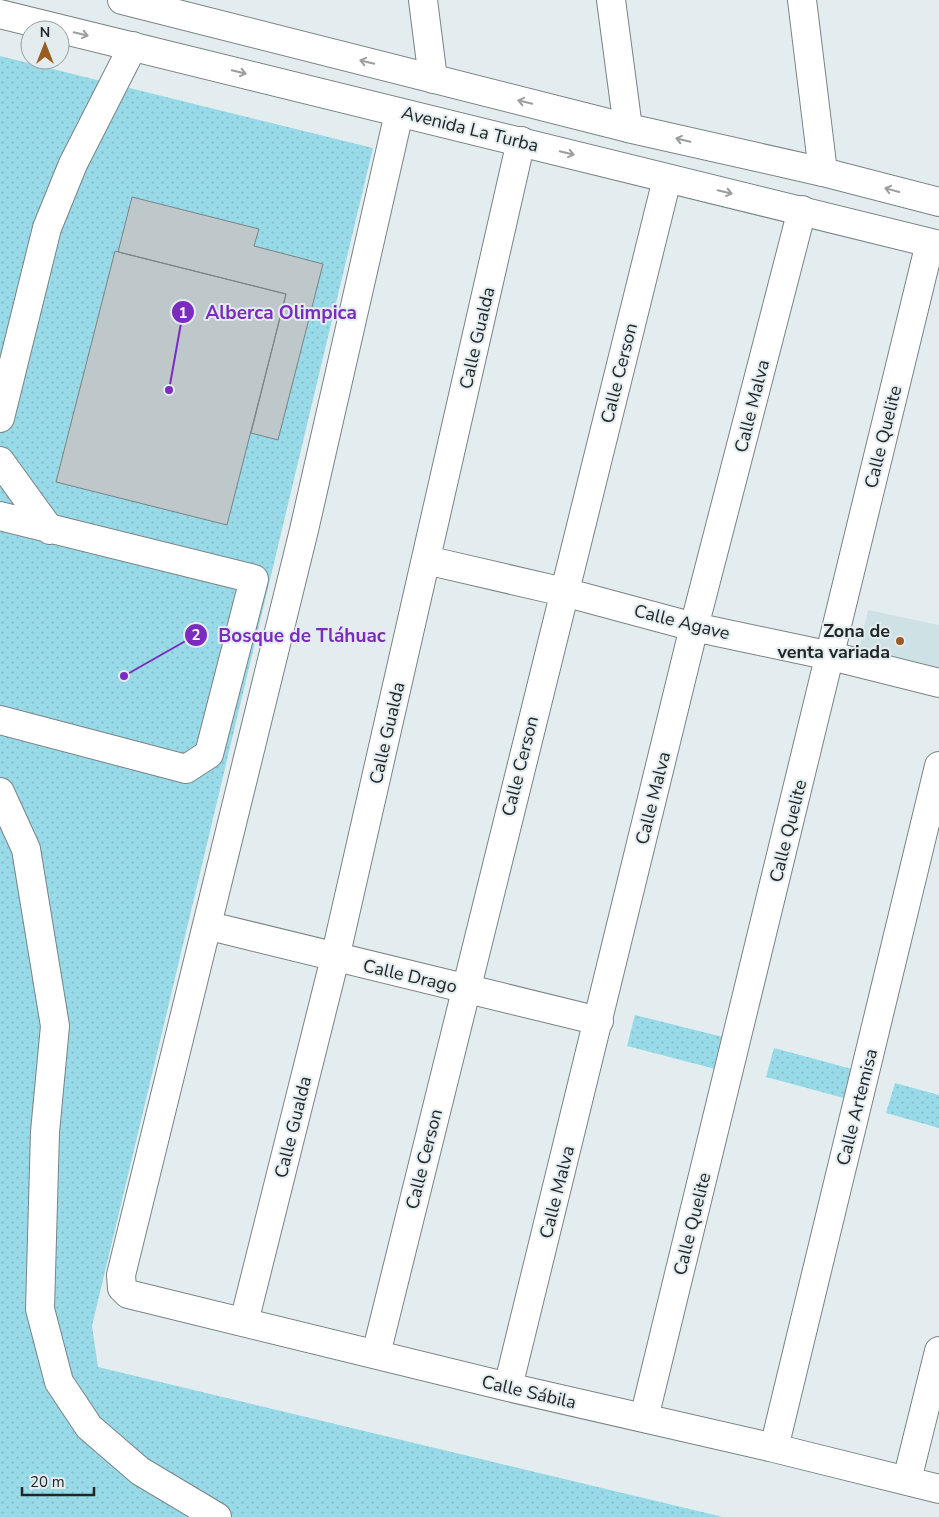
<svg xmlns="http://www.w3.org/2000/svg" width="939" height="1517" viewBox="0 0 939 1517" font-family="'Nunito Sans',sans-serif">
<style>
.built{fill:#cee1e5}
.park{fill:url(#park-dots)}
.building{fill:#bec7c9;stroke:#7a8385}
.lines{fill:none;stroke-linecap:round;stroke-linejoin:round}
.minor-casing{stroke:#7a8385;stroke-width:30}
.major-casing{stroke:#7a8385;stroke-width:30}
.minor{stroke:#fff;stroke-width:28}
.major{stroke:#fff;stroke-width:28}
.oneway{stroke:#9c9d9e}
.poi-dot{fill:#9a5d21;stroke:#e3edef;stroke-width:2}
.labels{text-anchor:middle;stroke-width:4;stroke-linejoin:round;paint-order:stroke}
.street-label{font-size:18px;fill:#232627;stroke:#e3edef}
.poi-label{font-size:18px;font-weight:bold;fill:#232627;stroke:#e3edef;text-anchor:end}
.leader{fill:none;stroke:#7b2cbf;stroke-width:2}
.callout-dot{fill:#7b2cbf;stroke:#e3edef;stroke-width:2}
.mark-label{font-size:15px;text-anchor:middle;font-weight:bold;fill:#fff}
.callout-label{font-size:19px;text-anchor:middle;font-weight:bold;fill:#7b2cbf;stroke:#e3edef;stroke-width:4;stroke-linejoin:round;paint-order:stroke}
</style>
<defs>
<pattern id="park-dots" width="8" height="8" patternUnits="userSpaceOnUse" patternTransform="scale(1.25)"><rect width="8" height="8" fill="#98dae7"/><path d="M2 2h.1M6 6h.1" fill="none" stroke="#83bbc6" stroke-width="1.8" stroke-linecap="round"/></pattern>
</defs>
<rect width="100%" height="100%" fill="#e3edef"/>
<path class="built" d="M 868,610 L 939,625 L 939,674 L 857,658 Z"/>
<path class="park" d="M 0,56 L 373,148 L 92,1326 L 98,1367 L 723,1517 L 0,1517 Z
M 635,1015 L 735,1040 L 727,1072 L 627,1046 Z
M 774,1048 L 863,1072 L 855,1101 L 766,1077 Z
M 895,1083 L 939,1095 L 939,1128 L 886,1113 Z"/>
<path class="building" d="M 132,197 L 259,229 L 254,246 L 323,264 L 278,440 L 251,433 L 286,294 L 118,252 Z
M 115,251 L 286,294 L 227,525 L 56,482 Z"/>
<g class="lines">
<g class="minor-casing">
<path id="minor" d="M 423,0 L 433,79
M 611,0 L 628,128
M 802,0 L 823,172
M 399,113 L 304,530 L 121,1275 L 122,1288 L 128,1294 L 508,1387 L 774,1448 L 939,1489
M 0,418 L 47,228 L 73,164 L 133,46
M 0,461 L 50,530
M 0,516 L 254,579 L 209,754 L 186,769 L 0,720
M 426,560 L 564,592 L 694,627 L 831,656 L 939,683
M 0,792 L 26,849 L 55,1026 L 45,1132 L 40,1309 L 59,1382 L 89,1427 L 140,1471 L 217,1517
M 222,929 L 599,1021
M 244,1322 L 335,958 L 521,141
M 376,1354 L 667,179
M 508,1387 L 694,627 L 802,210
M 644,1418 L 930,243
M 774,1448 L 939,766
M 907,1480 L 939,1351"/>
</g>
<g class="major-casing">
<path id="major" d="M 122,0 L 628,128 L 823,172 L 939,202
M 0,14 L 939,245"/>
</g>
<use href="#minor" class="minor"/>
<use href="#major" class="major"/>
</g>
<defs><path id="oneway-shaft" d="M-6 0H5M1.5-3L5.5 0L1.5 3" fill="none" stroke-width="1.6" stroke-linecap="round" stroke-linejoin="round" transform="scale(1.25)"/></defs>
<g class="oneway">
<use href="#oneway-shaft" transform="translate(81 34) rotate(13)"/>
<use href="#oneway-shaft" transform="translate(367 62) rotate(-166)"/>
<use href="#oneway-shaft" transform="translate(239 72) rotate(14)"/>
<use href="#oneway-shaft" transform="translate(525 102) rotate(-166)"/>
<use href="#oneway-shaft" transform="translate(683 140) rotate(-167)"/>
<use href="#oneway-shaft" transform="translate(567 153) rotate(14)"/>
<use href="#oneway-shaft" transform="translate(892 190) rotate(-165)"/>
<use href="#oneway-shaft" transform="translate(725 192) rotate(13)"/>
</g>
<circle class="poi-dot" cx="900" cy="641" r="5"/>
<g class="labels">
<g class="street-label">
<text transform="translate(470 129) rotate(14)" y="6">Avenida La Turba</text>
<text transform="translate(477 338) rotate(-77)" y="6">Calle Gualda</text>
<text transform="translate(619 373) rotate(-76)" y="6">Calle Cerson</text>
<text transform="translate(752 406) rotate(-76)" y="6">Calle Malva</text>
<text transform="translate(883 437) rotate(-76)" y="6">Calle Quelite</text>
<text transform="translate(682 622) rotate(14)" y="6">Calle Agave</text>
<text transform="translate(387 733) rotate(-77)" y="6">Calle Gualda</text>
<text transform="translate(520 766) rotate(-76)" y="6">Calle Cerson</text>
<text transform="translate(653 798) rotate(-76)" y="6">Calle Malva</text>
<text transform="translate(788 831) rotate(-76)" y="6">Calle Quelite</text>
<text transform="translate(410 976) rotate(13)" y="6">Calle Drago</text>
<text transform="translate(857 1107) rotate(-76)" y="6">Calle Artemisa</text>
<text transform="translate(293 1127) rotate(-76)" y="6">Calle Gualda</text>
<text transform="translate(424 1159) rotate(-76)" y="6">Calle Cerson</text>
<text transform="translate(557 1192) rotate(-76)" y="6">Calle Malva</text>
<text transform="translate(692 1224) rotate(-76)" y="6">Calle Quelite</text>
<text transform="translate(529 1392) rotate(13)" y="6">Calle Sábila</text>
</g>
<g class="poi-label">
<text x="890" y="637">Zona de<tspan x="890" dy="21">venta variada</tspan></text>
</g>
</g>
<path class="leader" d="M169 390L183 312M124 676L196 635"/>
<g class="callout-dot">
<circle cx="169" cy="390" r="5"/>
<circle cx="124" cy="676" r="5"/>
<circle cx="183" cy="312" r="12"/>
<circle cx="196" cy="635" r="12"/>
</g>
<g class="mark-label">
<text x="183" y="318">1</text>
<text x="196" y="640">2</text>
</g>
<g class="callout-label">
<text x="281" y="319">Alberca Olimpica</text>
<text x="302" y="642">Bosque de Tláhuac</text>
</g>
<g transform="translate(45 45)"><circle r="24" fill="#e3edef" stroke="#969d9f"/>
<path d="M0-4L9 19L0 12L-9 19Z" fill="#9a5d21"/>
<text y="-8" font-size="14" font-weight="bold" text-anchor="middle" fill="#232627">N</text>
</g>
<path d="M22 1487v8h72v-8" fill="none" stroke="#232627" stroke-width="2.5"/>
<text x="30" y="1487" font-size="15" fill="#232627" stroke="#e3edef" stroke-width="4" paint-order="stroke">20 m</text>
</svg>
